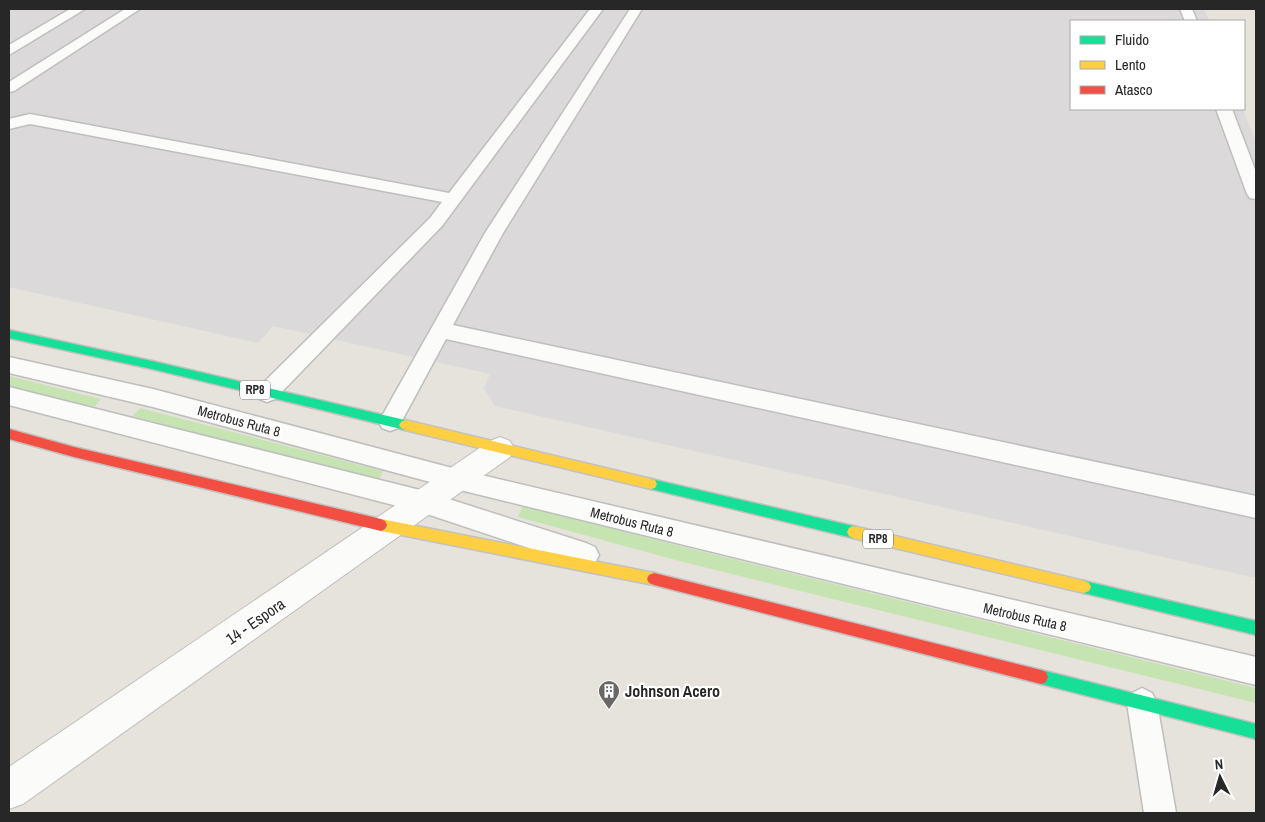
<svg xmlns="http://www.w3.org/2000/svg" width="1265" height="822" viewBox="0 0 1265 822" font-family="'Archivo Narrow',sans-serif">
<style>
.industrial{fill:#dcd9db}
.green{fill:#c6e4b2}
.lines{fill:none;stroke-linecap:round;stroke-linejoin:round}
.lane-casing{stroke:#bfbebe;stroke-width:3}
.street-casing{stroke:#bfbebe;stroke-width:2}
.fast-casing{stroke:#c3c1bf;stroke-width:3}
.slow-casing{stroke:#c3c1bf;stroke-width:3}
.jam-casing{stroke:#c3c1bf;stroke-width:3}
.lane{fill:#fbfbfa;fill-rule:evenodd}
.street{fill:#fbfbfa;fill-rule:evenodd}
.fast{fill:#16e098;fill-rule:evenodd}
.slow{fill:#ffcf43;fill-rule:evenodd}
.jam{fill:#f24e42;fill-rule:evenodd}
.labels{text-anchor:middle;stroke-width:4.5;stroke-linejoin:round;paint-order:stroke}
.shield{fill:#fff;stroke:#686868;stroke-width:1}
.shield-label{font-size:12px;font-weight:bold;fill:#272727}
.street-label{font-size:14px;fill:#272727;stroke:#fff}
.near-street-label{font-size:16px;fill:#272727;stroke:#fff}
.near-poi-label{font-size:16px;font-weight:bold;fill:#272727;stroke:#fff;text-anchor:start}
</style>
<rect width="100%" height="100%" fill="#e6e2dc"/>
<path class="industrial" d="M 9,9 L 1204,9 L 1209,21 L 1071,21 L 1071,109 L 1243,109 L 1256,143 L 1256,578 L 495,406 L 484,389 L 490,374 L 273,326 L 258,343 L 9,287 Z"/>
<path class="green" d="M 9,376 L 101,399 L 94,407 L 9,386 Z
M 140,408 L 383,471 L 378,481 L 133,416 Z
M 523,505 L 688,548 L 1256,688 L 1256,703 L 683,562 L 518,517 Z"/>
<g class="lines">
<g class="lane-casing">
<path id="lane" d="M 70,9 L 85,9 L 9,55 L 9,45 Z
M 125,9 L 140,9 L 14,91 L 9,92 L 9,82 Z
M 590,9 L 603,9 L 442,226 L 275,399 L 267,402 L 259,399 L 256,393 L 259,387 L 430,218 L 442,202 L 30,124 L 9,129 L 9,119 L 30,114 L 449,193 Z
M 630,9 L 642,9 L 503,233 L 453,325 L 1256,496 L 1256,518 L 446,339 L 398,428 L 390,431 L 382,428 L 379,422 L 382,416 L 485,233 Z
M 1180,9 L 1192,9 L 1197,21 L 1185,21 Z
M 1216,109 L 1232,109 L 1256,172 L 1256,199 L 1250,198 L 1247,194 Z
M 9,357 L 153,389 L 456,469 L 1256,657 L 1256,685 L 456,489 L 153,407 L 9,373 Z
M 9,387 L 424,491 L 586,543 L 595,547 L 599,555 L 595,563 L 586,567 L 424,513 L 9,405 Z
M 1142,688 L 1152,693 L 1157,703 L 1176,813 L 1144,813 L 1127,703 L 1132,693 Z"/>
</g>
<g class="street-casing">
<path id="street" d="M 500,437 L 510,441 L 514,449 L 510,457 L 23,804 L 9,809 L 9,767 L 490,441 Z"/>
</g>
<g class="fast-casing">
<path id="fast" d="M 9,330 L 152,361 L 405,420 L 409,422 L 411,425 L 409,428 L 405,430 L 152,369 L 9,338 Z
M 651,479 L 853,526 L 857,528 L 859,532 L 857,536 L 853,538 L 651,489 L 647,488 L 645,484 L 647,480 Z
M 1084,581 L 1256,621 L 1256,635 L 1084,593 L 1079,591 L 1077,587 L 1079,583 Z
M 1041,670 L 1256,724 L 1256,739 L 1041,684 L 1036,682 L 1034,677 L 1036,672 Z"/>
</g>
<g class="slow-casing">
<path id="slow" d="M 405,420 L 651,479 L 655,480 L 657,484 L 655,488 L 651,489 L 405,430 L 401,428 L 399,425 L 401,422 Z
M 381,519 L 654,573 L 659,575 L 661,579 L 659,583 L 654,585 L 381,531 L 377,529 L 375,525 L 377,521 Z
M 853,526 L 1084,581 L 1089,583 L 1091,587 L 1089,591 L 1084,593 L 853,538 L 849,536 L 847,532 L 849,528 Z"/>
</g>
<g class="jam-casing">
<path id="jam" d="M 9,429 L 74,447 L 381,519 L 385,521 L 387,525 L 385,529 L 381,531 L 74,457 L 9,439 Z
M 654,573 L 1041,670 L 1046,672 L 1048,677 L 1046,682 L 1041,684 L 654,585 L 649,583 L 647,579 L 649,575 Z"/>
</g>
<use href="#lane" class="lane"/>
<use href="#street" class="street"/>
<use href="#fast" class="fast"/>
<use href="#slow" class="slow"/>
<use href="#jam" class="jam"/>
</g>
<defs>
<g id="building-pin" transform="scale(1.125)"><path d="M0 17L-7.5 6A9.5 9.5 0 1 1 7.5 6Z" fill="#6a6866" stroke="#fff"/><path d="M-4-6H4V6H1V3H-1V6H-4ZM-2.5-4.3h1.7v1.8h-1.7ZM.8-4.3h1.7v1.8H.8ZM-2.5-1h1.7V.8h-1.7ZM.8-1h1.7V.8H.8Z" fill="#fff"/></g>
</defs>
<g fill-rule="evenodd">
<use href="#building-pin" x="609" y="691"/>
</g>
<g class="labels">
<g class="shield">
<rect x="240" y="380.5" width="30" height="19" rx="4"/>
<rect x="863" y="529.5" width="30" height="19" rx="4"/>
</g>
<g class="shield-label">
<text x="255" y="394">RP8</text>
<text x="878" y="543">RP8</text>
</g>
<g class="street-label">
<text transform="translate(239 421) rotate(15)" y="5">Metrobus Ruta 8</text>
<text transform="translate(632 522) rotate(14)" y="5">Metrobus Ruta 8</text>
<text transform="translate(1025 617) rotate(13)" y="5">Metrobus Ruta 8</text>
</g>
<g class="near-street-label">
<text transform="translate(255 621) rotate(-35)" y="6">14 - Espora</text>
</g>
<g class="near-poi-label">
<text x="625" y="697">Johnson Acero</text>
</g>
</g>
<rect width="1265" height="822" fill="none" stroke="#272727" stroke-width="20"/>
<rect x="1070" y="20" width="175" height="90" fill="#ffffff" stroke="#a9a9a9"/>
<rect x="1080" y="36" width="25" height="8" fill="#16e098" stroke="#a9a9a9"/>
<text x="1115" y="45" font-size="15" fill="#272727">Fluido</text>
<rect x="1080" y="61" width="25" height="8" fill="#ffcf43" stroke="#a9a9a9"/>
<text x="1115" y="70" font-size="15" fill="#272727">Lento</text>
<rect x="1080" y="86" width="25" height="8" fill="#f24e42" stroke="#a9a9a9"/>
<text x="1115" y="95" font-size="15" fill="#272727">Atasco</text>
<g transform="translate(1220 777) rotate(355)" stroke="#ffffff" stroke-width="4" paint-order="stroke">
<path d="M0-4L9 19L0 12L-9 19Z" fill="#272727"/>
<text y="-8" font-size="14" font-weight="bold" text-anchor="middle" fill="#272727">N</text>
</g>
</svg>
